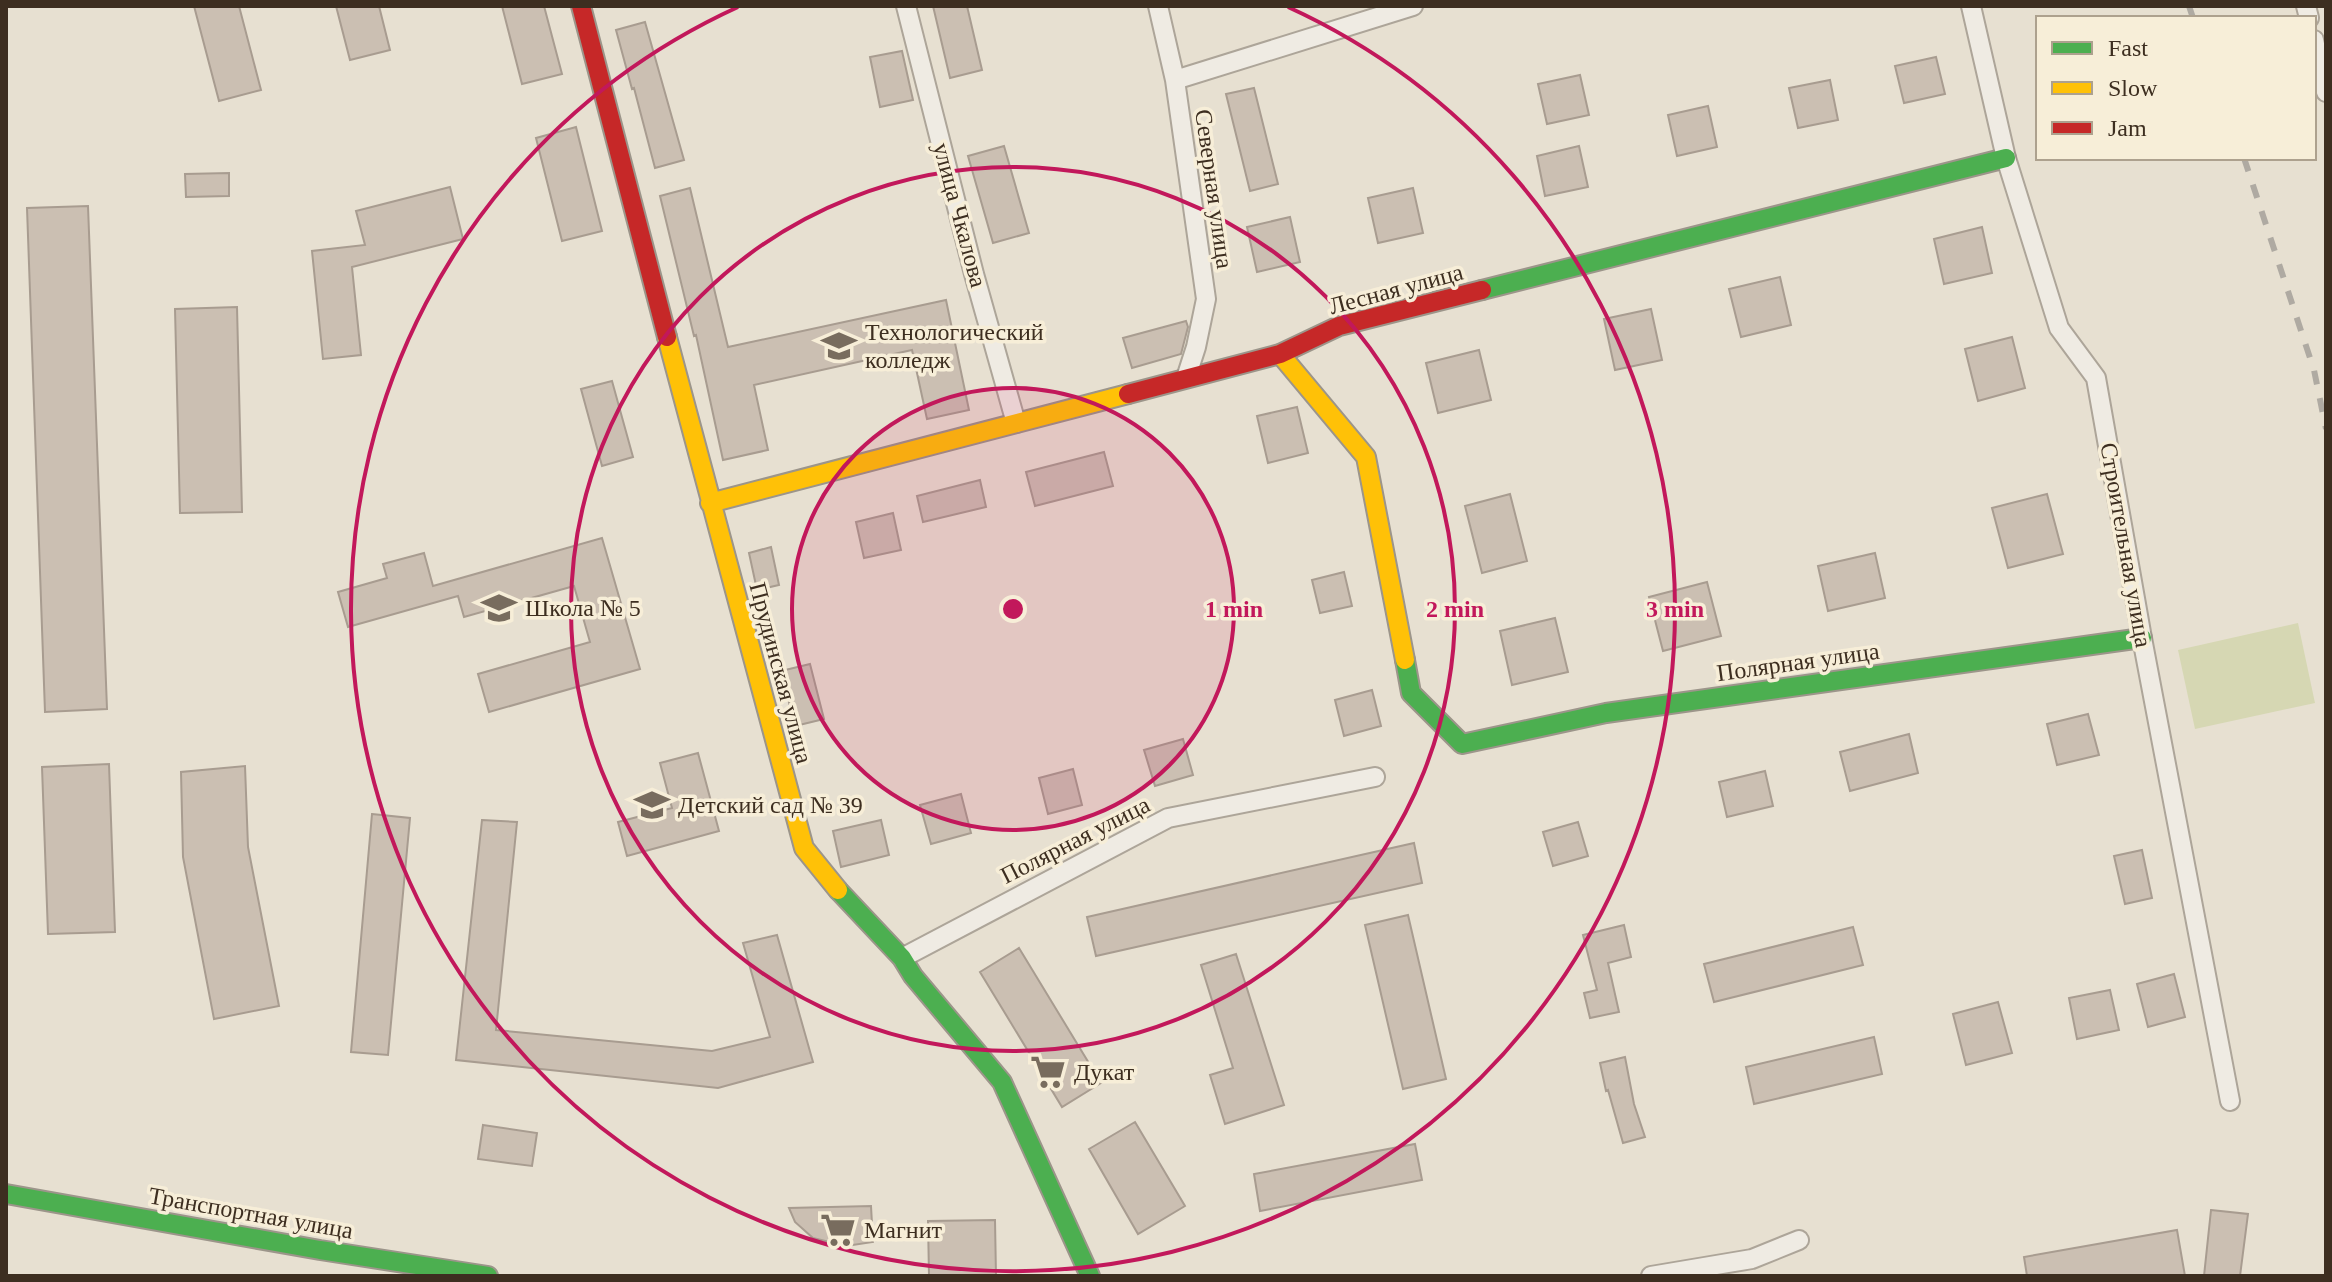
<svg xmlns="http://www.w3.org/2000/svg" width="2332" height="1282" viewBox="0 0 2332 1282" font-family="'Times New Roman',serif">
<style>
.green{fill:#d6d7b3}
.building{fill:#cbbfb2;stroke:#a89c90;stroke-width:2}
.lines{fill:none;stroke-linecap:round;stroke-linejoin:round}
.street-casing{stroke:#ada599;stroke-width:22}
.fast-casing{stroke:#9c958a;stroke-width:22}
.slow-casing{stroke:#9c958a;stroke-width:22}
.jam-casing{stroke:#9c958a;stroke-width:22}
.street{stroke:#efebe3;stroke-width:18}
.fast{stroke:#4caf50;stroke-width:18}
.slow{stroke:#ffc107;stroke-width:18}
.jam{stroke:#c62828;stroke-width:18}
.rail{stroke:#afaaa2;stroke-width:6;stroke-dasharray:14 14;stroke-linecap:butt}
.ring{fill:none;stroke:#c2185b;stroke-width:4}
.labels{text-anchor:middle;stroke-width:7;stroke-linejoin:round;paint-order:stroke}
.street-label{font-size:24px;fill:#3d2e20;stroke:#f7eed8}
.poi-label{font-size:24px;fill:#3d2e20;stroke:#f7eed8;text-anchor:start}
.centre{fill:#c2185b;stroke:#f7eed8;stroke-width:4}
.ring-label{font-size:24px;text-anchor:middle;font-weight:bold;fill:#c2185b;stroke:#f7eed8;stroke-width:7;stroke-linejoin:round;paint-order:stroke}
</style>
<rect width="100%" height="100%" fill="#e7e0d1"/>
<path class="green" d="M 2298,623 L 2315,703 L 2195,729 L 2178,650 Z"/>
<path class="building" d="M 194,6 L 239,6 L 261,90 L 219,101 Z
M 336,6 L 379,6 L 390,50 L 350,60 Z
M 502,6 L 544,6 L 562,74 L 522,84 Z
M 933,6 L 967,6 L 982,70 L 950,78 Z
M 645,22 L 684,160 L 655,168 L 634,88 L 632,89 L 616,30 Z
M 902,51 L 913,100 L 880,107 L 870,57 Z
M 1936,57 L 1945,94 L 1904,103 L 1895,66 Z
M 1580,75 L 1589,115 L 1547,124 L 1538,84 Z
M 1830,80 L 1838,120 L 1798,128 L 1789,88 Z
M 1254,88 L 1278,184 L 1250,191 L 1226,94 Z
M 1708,106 L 1717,147 L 1677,156 L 1668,115 Z
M 576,127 L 602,231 L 562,241 L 536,138 Z
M 1004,146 L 1029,233 L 993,243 L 968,156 Z
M 1579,146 L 1588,187 L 1545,196 L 1537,156 Z
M 229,173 L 229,196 L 186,197 L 185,174 Z
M 450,187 L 463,239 L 352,267 L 361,355 L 323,359 L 312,251 L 365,245 L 356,211 Z
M 690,188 L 728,347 L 946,300 L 969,410 L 927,419 L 912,350 L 754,385 L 768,450 L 723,460 L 696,335 L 694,336 L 660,196 Z
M 1413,188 L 1423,233 L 1378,243 L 1368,198 Z
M 88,206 L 107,709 L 45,712 L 27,208 Z
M 1290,217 L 1300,262 L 1257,272 L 1247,227 Z
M 1982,227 L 1992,273 L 1944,284 L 1934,239 Z
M 1780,277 L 1791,325 L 1741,337 L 1729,289 Z
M 237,307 L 242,512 L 180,513 L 175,309 Z
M 1651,309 L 1662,360 L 1615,370 L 1604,319 Z
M 1186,321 L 1188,327 L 1181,354 L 1132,368 L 1123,338 Z
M 2012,337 L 2025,388 L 1978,401 L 1965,349 Z
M 1479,350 L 1491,400 L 1438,413 L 1426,363 Z
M 612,381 L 633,457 L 602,466 L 581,389 Z
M 1297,407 L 1308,453 L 1268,463 L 1257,416 Z
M 1104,452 L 1113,486 L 1035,506 L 1026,472 Z
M 980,480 L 986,507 L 923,522 L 917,496 Z
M 1510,494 L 1527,561 L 1482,573 L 1465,506 Z
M 2047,494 L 2063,554 L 2008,568 L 1992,508 Z
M 893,513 L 901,550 L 864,558 L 856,522 Z
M 602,538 L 640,669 L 489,712 L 478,674 L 590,642 L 574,586 L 464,617 L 458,596 L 348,627 L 338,592 L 387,578 L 383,564 L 424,553 L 433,586 Z
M 771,547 L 779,585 L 757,590 L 749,553 Z
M 1875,553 L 1885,598 L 1828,611 L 1818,566 Z
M 1344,572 L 1352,606 L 1320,613 L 1312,580 Z
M 1707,582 L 1721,636 L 1663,651 L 1649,597 Z
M 1555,618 L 1568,672 L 1512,685 L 1500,631 Z
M 810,664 L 824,719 L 795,726 L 781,671 Z
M 1372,690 L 1381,726 L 1344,736 L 1335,700 Z
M 2088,714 L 2099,755 L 2057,765 L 2047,724 Z
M 1909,734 L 1918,773 L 1850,791 L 1840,752 Z
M 1183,739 L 1193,775 L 1155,786 L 1144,750 Z
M 698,753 L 719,831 L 627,856 L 618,822 L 672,808 L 660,763 Z
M 109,764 L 115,932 L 48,934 L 42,767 Z
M 245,766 L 248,847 L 279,1006 L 214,1019 L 183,857 L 181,772 Z
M 1073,769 L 1082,805 L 1048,814 L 1039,778 Z
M 1765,771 L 1773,806 L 1727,817 L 1719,782 Z
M 961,794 L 971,833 L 931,844 L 920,805 Z
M 372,814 L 410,818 L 388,1055 L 351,1052 Z
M 482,820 L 517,822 L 496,1030 L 712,1051 L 770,1037 L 743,943 L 777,935 L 813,1062 L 718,1088 L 456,1060 Z
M 881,820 L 889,855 L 841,867 L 833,831 Z
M 1578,822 L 1588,856 L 1553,866 L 1543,832 Z
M 1414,843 L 1422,883 L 1096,956 L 1087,917 Z
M 2142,850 L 2152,898 L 2125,904 L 2114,856 Z
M 1408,915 L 1446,1079 L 1403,1089 L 1365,925 Z
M 1624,925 L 1631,957 L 1608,963 L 1619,1012 L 1590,1018 L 1584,993 L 1597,990 L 1583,935 Z
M 1853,927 L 1863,965 L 1714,1002 L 1704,964 Z
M 1019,948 L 1101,1083 L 1062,1107 L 980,972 Z
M 1236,954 L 1284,1105 L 1225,1124 L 1210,1075 L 1233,1068 L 1201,965 Z
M 2174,974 L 2185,1017 L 2148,1027 L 2137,984 Z
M 2110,990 L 2119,1030 L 2077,1039 L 2069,998 Z
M 1998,1002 L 2012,1053 L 1966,1065 L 1953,1014 Z
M 1874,1037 L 1882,1074 L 1754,1104 L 1746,1067 Z
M 1625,1057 L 1634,1104 L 1645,1137 L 1623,1143 L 1608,1090 L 1606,1091 L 1600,1063 Z
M 1135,1122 L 1185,1206 L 1138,1234 L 1089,1149 Z
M 483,1125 L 537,1133 L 532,1166 L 478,1159 Z
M 1415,1144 L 1422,1180 L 1260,1211 L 1254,1174 Z
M 871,1206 L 873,1242 L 846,1246 L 813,1238 L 795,1222 L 789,1208 Z
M 2211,1210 L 2248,1214 L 2240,1276 L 2204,1276 Z
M 995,1220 L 996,1276 L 929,1276 L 928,1221 Z
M 2177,1230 L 2185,1276 L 2027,1276 L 2024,1257 Z"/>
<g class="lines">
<g class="street-casing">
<path id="street" d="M 906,6 L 974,274 L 1016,423
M 1158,6 L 1175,80 L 1206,299 L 1196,347 L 1186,378
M 1971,6 L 2006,158 L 2059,328 L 2096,378 L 2142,638 L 2230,1101
M 2306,6 L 2309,18
M 2314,40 L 2326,92
M 1175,80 L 1413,6
M 902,958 L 1168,818 L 1375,777
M 1651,1276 L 1752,1259 L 1799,1240"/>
</g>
<g class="fast-casing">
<path id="fast" d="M 1482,290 L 2006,158
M 1405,660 L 1411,693 L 1462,744 L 1606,713 L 2142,638
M 838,890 L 902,958 L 913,976 L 1002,1082 L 1090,1276
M 6,1194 L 320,1250 L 488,1276"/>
</g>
<g class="slow-casing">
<path id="slow" d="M 667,337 L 804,848 L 838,890
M 1280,354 L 1366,457 L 1405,660
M 710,503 L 1128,394"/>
</g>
<g class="jam-casing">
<path id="jam" d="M 581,6 L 667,337
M 1128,394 L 1280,354 L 1339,326 L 1482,290"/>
</g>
<use href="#street" class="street"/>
<use href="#fast" class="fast"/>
<use href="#slow" class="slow"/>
<use href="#jam" class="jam"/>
<path class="rail" d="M 2189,6 L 2193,18
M 2244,158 L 2314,370 L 2326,429"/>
</g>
<circle cx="1013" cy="609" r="221" fill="#c2185b" fill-opacity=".12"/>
<g class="ring">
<circle cx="1013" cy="609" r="221"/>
<circle cx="1013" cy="609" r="442"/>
<path d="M1288 7A662 662 0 1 1 738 7"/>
</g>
<defs>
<g id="university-bare" transform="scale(2.76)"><path d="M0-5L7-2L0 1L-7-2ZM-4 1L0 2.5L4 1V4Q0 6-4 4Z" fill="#786c5e" stroke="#f7eed8" stroke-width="2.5" paint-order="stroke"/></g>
<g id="school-bare" transform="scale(2.76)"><path d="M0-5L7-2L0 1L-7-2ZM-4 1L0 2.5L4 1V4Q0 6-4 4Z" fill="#786c5e" stroke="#f7eed8" stroke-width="2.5" paint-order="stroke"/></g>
<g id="supermarket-bare" transform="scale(2.76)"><path d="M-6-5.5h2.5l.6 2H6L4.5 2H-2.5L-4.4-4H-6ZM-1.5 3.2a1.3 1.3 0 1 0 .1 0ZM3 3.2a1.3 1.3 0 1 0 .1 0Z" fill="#786c5e" stroke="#f7eed8" stroke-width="2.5" paint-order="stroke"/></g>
</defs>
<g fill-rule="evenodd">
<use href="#university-bare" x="839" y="346"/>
<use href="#school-bare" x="499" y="608"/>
<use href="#school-bare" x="652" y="805"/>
<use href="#supermarket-bare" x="1048" y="1072"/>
<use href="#supermarket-bare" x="838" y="1230"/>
</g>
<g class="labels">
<g class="street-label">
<text transform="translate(1214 189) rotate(82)" y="8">Северная улица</text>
<text transform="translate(960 215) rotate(75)" y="8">улица Чкалова</text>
<text transform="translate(1396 289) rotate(-15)" y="8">Лесная улица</text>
<text transform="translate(2126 545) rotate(80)" y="8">Строительная улица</text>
<text transform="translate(1798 662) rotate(-8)" y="8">Полярная улица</text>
<text transform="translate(781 673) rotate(75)" y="8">Прудинская улица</text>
<text transform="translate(1075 840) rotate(-27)" y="8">Полярная улица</text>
<text transform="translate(251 1213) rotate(10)" y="8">Транспортная улица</text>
</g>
<g class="poi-label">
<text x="865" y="340">Технологический<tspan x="865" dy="28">колледж</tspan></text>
<text x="525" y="616">Школа № 5</text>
<text x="678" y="813">Детский сад № 39</text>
<text x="1074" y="1080">Дукат</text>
<text x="864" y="1238">Магнит</text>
</g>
</g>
<circle cx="1013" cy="609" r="12" class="centre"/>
<g class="ring-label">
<text x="1234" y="617">1 min</text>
<text x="1455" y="617">2 min</text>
<text x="1675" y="617">3 min</text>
</g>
<rect width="2332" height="1282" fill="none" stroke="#3d2e20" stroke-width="16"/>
<rect x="2036" y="16" width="280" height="144" fill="#f7eed8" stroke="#ada18e" stroke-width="2"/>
<rect x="2052" y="42" width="40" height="12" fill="#4caf50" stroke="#ada18e" stroke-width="2"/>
<text x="2108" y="56" font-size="24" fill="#3d2e20">Fast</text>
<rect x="2052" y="82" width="40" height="12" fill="#ffc107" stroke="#ada18e" stroke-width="2"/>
<text x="2108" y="96" font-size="24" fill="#3d2e20">Slow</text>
<rect x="2052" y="122" width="40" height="12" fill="#c62828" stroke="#ada18e" stroke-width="2"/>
<text x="2108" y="136" font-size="24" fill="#3d2e20">Jam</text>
</svg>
